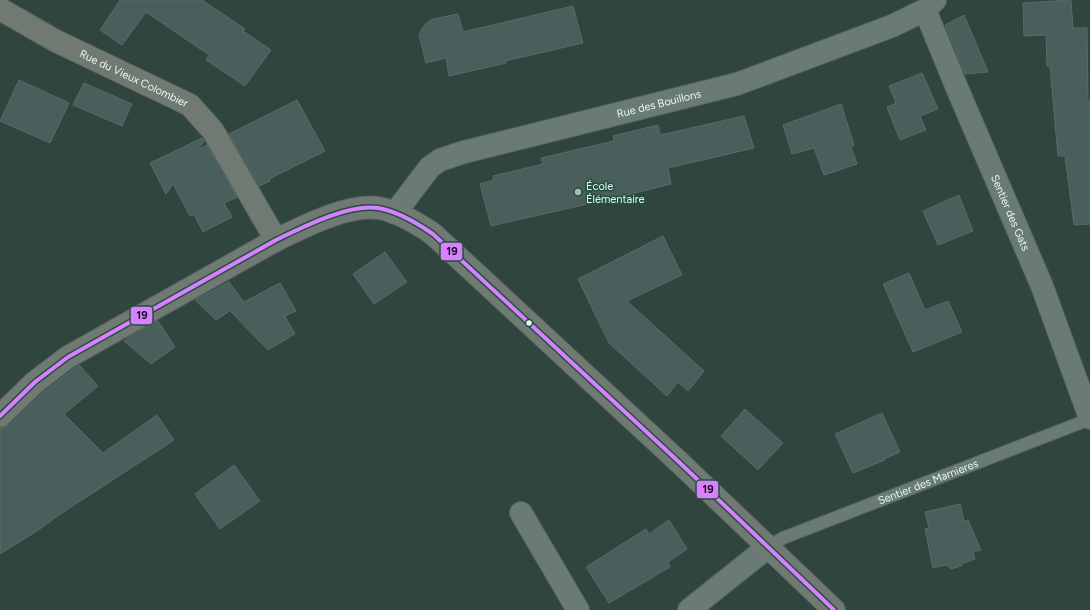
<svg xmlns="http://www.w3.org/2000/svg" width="1090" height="610" viewBox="0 0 1090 610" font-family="Figtree,sans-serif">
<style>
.building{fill:#485f5b;stroke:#596b68}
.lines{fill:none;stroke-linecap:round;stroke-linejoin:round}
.lane-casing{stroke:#50635d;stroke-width:14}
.street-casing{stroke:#50635d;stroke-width:24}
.secondary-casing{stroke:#50635d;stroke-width:24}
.lane{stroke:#6a7a74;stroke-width:12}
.street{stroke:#6a7a74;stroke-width:22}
.secondary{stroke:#707a73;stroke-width:22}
.bus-1-casing{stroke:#254f41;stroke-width:7}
.bus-1{stroke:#d880ff;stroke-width:4}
.poi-dot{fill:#a4bab2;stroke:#254f41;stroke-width:1.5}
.bus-dot{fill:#e3f9f0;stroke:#254f41;stroke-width:1.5}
.labels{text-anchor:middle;stroke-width:3;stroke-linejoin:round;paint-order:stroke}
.street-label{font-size:11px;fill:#e3f9f0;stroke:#254f41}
.poi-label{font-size:11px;fill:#e3f9f0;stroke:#254f41;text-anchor:start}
.line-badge{stroke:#254f41;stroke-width:1.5}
.pale-badge-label{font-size:11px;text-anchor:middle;font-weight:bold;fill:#111}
</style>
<rect width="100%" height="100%" fill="#2f453e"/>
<path class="building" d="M 120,0 L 202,0 L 245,29 L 243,31 L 271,50 L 245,86 L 206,60 L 209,55 L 146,12 L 122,45 L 100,30 Z
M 1071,0 L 1073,28 L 1087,28 L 1088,101 L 1090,101 L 1090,224 L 1074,225 L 1065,156 L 1058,156 L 1050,66 L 1047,66 L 1046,35 L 1024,36 L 1023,3 Z
M 573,6 L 583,43 L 505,61 L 506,63 L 449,76 L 446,58 L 426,63 L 419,35 L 422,28 L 428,22 L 433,19 L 458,14 L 463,32 Z
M 964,15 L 988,72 L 965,74 L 945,25 Z
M 922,73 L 938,109 L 920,116 L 926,130 L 900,140 L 887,107 L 896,103 L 889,86 Z
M 19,80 L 69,103 L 50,143 L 0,121 Z
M 84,83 L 132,104 L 122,126 L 73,105 Z
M 297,100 L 325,151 L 269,179 L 270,181 L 259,186 L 229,134 Z
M 841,104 L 854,145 L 851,147 L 857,164 L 824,175 L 814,148 L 792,154 L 783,125 Z
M 744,116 L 754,148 L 668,168 L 671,184 L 627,195 L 491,226 L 480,184 L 494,180 L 493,176 L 543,164 L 541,158 L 614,141 L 613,136 L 658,125 L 660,135 Z
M 202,138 L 204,141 L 198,150 L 207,145 L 237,197 L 224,203 L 232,217 L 203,232 L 194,214 L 190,216 L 173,184 L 166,194 L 150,163 Z
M 959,195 L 973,231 L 938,245 L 923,211 Z
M 663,236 L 682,275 L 627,301 L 704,371 L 688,391 L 678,382 L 667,396 L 609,343 L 578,279 Z
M 385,252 L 407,282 L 374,304 L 353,274 Z
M 909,273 L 925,310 L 948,301 L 962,332 L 913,352 L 883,284 Z
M 229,282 L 244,302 L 242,303 L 280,283 L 296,311 L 285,316 L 295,334 L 268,350 L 230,311 L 216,320 L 195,300 Z
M 158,321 L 175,347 L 151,364 L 124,341 L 135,333 Z
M 79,365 L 98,386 L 64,414 L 103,453 L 157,415 L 174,440 L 59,515 L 37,531 L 0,554 L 0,428 L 3,428 L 9,425 L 43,392 Z
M 745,409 L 783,443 L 758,470 L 721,436 Z
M 882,413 L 900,452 L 884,459 L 885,460 L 853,473 L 835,434 Z
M 234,465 L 260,501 L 220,529 L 195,494 Z
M 960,504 L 964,521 L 968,520 L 981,550 L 973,552 L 975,559 L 964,563 L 961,566 L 951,569 L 946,565 L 933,568 L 925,529 L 929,528 L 925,512 Z
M 669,520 L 687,549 L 668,562 L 670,567 L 609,603 L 586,567 L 646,529 L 649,534 Z"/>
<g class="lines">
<g class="lane-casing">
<g id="lane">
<path id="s1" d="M 768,547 L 783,538 L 1090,419"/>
</g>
</g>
<g class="street-casing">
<g id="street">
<path id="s2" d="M 925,10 L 957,88 L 1042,286 L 1090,418"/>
<path id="s3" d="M 395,213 L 430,167 L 440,160 L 464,152 L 737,84 L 892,26 L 925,10 L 935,0"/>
<path d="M 521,513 L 578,610"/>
<path d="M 689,610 L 768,547"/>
</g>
</g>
<g class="secondary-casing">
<g id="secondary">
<path id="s4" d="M 0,9 L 56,41 L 190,105 L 213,131 L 276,240"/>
<path d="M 0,416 L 35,382 L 68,357 L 276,240 C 303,227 347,204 378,208 C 397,211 417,223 433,234 L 680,463 L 834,610"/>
</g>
</g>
<use href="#lane" class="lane"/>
<use href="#street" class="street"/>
<use href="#secondary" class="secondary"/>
<g class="bus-1-casing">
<path id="bus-1" d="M 0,416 L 35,382 L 68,357 L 276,240 C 303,227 347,204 378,208 C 397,211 417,223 433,234 L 680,463 L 834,610"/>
</g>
<use href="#bus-1" class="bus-1"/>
</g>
<circle class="poi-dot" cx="578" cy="192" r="4"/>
<circle class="bus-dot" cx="529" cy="323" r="3.5"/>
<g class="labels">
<g class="street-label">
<text dy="4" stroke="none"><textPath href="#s4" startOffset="151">Rue du Vieux Colombier</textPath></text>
<text dy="4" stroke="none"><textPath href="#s3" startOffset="296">Rue des Bouillons</textPath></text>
<text dy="4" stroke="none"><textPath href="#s2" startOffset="220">Sentier des Gats</textPath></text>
<text dy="4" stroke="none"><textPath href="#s1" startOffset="173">Sentier des Marnieres</textPath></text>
</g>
<g class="poi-label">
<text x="586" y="190">École<tspan x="586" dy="13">Élémentaire</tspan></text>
</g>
</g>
<g class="line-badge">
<rect x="440" y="242" width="23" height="19" rx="4" fill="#d880ff"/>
<rect x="130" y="306" width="23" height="19" rx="4" fill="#d880ff"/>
<rect x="696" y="480" width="23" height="19" rx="4" fill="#d880ff"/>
</g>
<g class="pale-badge-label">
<text x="452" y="255">19</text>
<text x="142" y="319">19</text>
<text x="708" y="493">19</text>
</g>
</svg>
